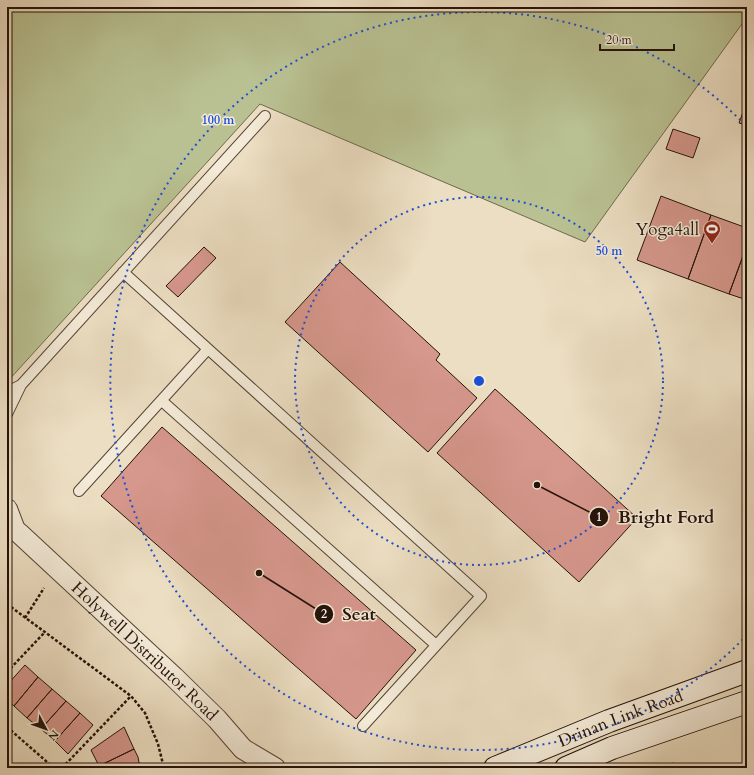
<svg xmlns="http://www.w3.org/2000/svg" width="754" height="775" viewBox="0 0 754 775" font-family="Cardo,serif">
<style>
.green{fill:#b9c192;stroke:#6e694d}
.building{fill:#d6978c;stroke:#231108}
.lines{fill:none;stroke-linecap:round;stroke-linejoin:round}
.service-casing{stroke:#554436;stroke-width:12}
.minor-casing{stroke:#554436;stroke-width:22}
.secondary-casing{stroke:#231108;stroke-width:24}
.path{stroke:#231108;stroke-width:2.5;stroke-dasharray:3 2;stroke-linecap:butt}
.service{stroke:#f3ead7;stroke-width:10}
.minor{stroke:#f3ead7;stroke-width:20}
.secondary{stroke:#f3ead7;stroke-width:22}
.ring{fill:none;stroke:#1d4ed8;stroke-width:2;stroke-dasharray:2 4}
.labels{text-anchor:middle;stroke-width:3;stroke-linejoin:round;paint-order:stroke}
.poi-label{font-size:17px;fill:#231108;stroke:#f3ead7;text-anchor:end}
.street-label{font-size:17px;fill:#231108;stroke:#f3ead7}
.centre{fill:#1d4ed8;stroke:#f3ead7;stroke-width:2}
.ring-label{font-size:12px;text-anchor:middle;font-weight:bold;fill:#1d4ed8;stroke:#f3ead7;stroke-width:3;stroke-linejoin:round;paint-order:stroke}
.leader{fill:none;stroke:#231108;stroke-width:1.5}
.callout-dot{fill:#231108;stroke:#f3ead7;stroke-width:1.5}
.mark-label{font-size:12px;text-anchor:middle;font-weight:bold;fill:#fff}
.callout-label{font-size:18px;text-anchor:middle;font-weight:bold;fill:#231108;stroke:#f3ead7;stroke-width:3;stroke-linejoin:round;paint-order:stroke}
</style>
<rect width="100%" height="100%" fill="#ecdec2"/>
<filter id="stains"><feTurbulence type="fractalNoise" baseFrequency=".005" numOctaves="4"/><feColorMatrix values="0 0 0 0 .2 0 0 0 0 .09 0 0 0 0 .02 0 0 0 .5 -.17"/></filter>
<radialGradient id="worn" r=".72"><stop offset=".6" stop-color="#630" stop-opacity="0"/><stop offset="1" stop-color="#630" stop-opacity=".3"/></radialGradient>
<path class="green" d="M 7,7 L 747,7 L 747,17 L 585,242 L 260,104 L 7,382 Z"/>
<path class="building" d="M 747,101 L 747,125 L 739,123 Z
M 673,129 L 700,138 L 693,158 L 666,149 Z
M 661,196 L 711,215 L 688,279 L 637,260 Z
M 711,215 L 747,228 L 747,245 L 729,294 L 688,279 Z
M 747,245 L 747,300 L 729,294 Z
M 204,247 L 216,258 L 178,297 L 166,286 Z
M 340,262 L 440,354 L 436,360 L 477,398 L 428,452 L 285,322 Z
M 495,389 L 637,518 L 579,582 L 437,453 Z
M 162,427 L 416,650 L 356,719 L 101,496 Z
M 25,665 L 38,677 L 14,706 L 7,700 L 7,685 Z
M 38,677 L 52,689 L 27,718 L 14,706 Z
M 52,689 L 66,701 L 41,729 L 27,718 Z
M 66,701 L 80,713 L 55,741 L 41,729 Z
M 80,713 L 93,725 L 68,754 L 55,741 Z
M 124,727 L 134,749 L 99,766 L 91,750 Z
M 134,749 L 138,757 L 140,768 L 100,768 L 99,766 Z"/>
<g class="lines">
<g class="service-casing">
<path id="service" d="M 123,272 L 481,596 L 363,726
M 7,392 L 21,385
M 162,401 L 436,645
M 7,414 L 21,385 L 265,116
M 79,491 L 208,349"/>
</g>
<g class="minor-casing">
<g id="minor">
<path d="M 7,509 L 15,530"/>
<path id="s1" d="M 7,527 L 15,530 L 20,534 L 174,677 L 217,719 L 243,749 L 275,768"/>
</g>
</g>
<g class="secondary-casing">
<g id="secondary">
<path id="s2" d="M 495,768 L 609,721 L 747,671"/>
<path d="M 566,768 L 612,748 L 747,702"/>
</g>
</g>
<path class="path" d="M 7,604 L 131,696 L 145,713 L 158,744 L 164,768
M 25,618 L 44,588
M 7,672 L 45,632
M 7,727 L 54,768
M 672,763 L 674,768
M 62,768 L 131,696"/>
<use href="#service" class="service"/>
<use href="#minor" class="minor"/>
<use href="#secondary" class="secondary"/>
</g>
<g class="ring">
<circle cx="479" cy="381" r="184"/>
<path d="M747 635A369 369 0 1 1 747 127"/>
</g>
<defs>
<g id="stadium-pin" transform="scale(0.9)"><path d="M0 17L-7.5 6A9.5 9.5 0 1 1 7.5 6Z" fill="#8f2418" stroke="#f3ead7"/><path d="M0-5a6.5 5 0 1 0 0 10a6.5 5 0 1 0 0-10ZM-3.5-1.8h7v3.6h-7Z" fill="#fff"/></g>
</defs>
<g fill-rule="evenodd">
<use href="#stadium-pin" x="712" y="229"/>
</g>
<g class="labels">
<g class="poi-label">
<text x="699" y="235">Yoga4all</text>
</g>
<g class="street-label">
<text dy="6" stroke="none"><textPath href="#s1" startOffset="186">Holywell Distributor Road</textPath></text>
<text dy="6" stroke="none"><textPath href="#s2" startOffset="135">Drinan Link Road</textPath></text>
</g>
</g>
<circle cx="479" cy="381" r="6" class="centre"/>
<g class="ring-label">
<text x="218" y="124">100 m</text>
<text x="609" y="255">50 m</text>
</g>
<path class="leader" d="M537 485L599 517M259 573L324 614"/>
<g class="callout-dot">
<circle cx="537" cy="485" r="4"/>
<circle cx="259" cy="573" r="4"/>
<circle cx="599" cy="517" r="10"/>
<circle cx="324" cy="614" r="10"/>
</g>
<g class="mark-label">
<text x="599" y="521">1</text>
<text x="324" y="618">2</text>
</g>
<g class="callout-label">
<text x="666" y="523">Bright Ford</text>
<text x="359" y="620">Seat</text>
</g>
<rect width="754" height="775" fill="none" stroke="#ecdec2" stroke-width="24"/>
<rect x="8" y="8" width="738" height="759" fill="none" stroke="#231108" stroke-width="2"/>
<rect x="12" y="12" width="730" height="751" fill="none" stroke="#231108"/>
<g transform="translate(46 729) rotate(131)" stroke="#f3ead7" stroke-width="3" paint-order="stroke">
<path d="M0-3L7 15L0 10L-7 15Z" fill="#231108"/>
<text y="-6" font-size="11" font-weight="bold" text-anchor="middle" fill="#231108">N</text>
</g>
<path d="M600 44v6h74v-6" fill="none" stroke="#231108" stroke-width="2"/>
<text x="606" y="44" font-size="12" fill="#231108" stroke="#f3ead7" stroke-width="3" paint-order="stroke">20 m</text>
<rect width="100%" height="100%" filter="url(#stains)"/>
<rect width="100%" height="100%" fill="url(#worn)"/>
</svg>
